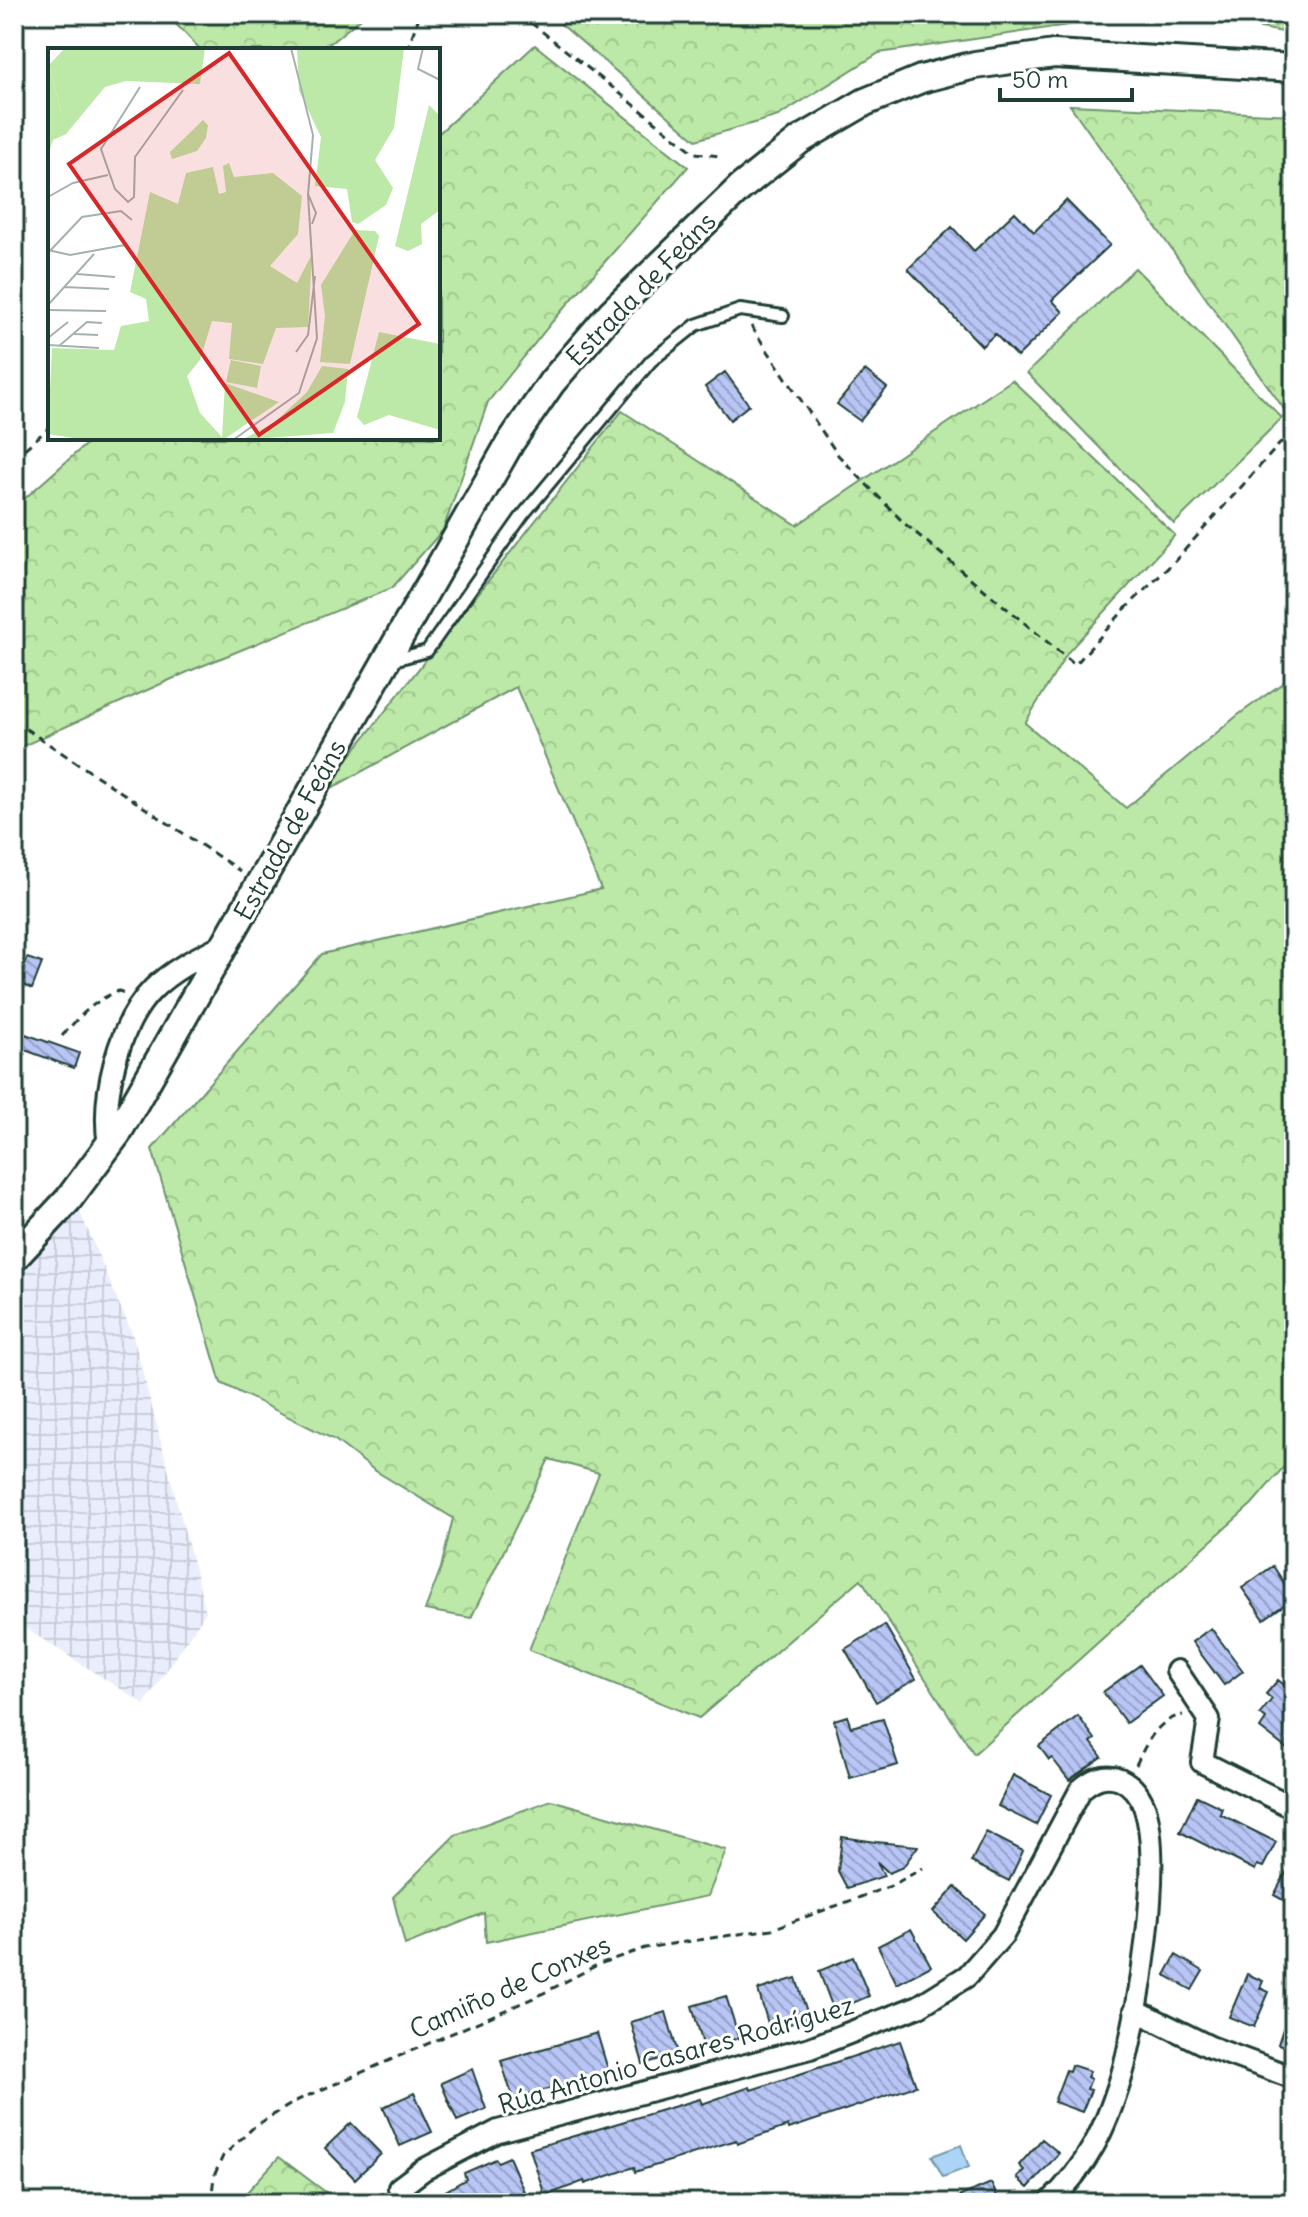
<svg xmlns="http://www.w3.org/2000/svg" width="1308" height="2217" viewBox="0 0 1308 2217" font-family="Delius,sans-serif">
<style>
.industrial{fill:url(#industrial-grid)}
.forest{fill:url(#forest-crowns);stroke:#6e936e;stroke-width:2}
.pitch{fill:#bce9a7;stroke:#6e936e;stroke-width:2}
.water{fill:#acd4f6;stroke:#7498a8;stroke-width:2}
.building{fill:url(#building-back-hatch);stroke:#1f3d34;stroke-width:2}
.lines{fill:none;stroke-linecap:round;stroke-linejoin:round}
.service-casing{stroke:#1f3d34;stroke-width:16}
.minor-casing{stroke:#1f3d34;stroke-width:26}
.tertiary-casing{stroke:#1f3d34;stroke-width:32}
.path{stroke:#1f3d34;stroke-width:3;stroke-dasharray:8 6;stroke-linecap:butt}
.service{stroke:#fff;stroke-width:10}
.minor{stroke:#fff;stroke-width:20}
.tertiary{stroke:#fff;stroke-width:26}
.labels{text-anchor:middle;stroke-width:6;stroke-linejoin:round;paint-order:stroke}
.street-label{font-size:26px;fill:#1f3d34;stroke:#fff}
.inset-road{fill:none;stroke:#a5b1ae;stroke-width:2}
.view{fill:#d62828;fill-opacity:0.15;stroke:#d62828;stroke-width:4}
.inset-edge{fill:none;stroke:#1f3d34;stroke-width:4}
</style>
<defs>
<pattern id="industrial-grid" width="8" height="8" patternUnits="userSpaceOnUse" patternTransform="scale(2)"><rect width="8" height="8" fill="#eaeefc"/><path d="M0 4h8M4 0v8" fill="none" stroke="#c8cdd9"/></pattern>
<pattern id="forest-crowns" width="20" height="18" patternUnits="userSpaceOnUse" patternTransform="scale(2)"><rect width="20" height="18" fill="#bce9a7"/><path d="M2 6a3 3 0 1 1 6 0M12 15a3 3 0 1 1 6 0" fill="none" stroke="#a1c990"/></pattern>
<pattern id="building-back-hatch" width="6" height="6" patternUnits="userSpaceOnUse" patternTransform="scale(2)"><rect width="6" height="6" fill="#b8c5f5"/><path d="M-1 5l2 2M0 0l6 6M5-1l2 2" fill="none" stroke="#95a1c7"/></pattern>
</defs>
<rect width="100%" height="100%" fill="#fff"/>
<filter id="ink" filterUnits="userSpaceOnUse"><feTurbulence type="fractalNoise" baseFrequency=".0125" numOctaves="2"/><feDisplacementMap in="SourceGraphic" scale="16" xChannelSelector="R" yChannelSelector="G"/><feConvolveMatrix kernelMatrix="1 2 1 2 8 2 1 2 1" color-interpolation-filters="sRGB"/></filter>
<g filter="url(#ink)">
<path class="industrial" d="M 79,1210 L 133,1336 L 206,1612 L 144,1704 L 14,1621 L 14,1278 Z"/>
<path class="forest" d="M 166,14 L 366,14 L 322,50 L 201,50 Z
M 569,14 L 1143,14 L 879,53 L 778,116 L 696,140 L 561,24 Z
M 1185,14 L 1294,14 L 1294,34 Z
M 535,45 L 688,167 L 552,322 L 488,402 L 443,530 L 392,588 L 192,670 L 14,750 L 14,508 L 93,438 L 438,438 L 438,134 Z
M 1070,105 L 1294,115 L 1294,416 L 1291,419 Z
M 1012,380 L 1175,535 L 1068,652 L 1025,723 L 1126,808 L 1238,715 L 1294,675 L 1294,1455 L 1252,1504 L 974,1754 L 861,1579 L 699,1718 L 529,1650 L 599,1473 L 549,1459 L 471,1618 L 425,1610 L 441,1568 L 453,1518 L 374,1470 L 335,1440 L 221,1383 L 152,1149 L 322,954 L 601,889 L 516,687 L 319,795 L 622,411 L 797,525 Z
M 551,1800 L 726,1850 L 708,1896 L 486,1942 L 484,1913 L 405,1945 L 393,1897 L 455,1835 Z
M 279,2157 L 340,2203 L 237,2203 Z"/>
<path class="pitch" d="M 1135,268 L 1282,418 L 1174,524 L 1027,373 Z"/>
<path class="water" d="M 961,2145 L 969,2167 L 943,2177 L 932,2156 Z"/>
<path class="building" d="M 1066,200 L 1110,245 L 1052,300 L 1063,312 L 1017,357 L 995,334 L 982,346 L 908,269 L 952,227 L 974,251 L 1015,212 L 1034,232 Z
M 865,370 L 887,388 L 860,421 L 837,404 Z
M 725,372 L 749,405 L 730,420 L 705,387 Z
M 27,958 L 42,963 L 32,989 L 18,983 Z
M 14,1030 L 79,1053 L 74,1068 L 14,1046 Z
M 1273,1566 L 1294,1598 L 1264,1619 L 1242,1588 Z
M 885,1625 L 916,1679 L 876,1702 L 845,1649 Z
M 1211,1628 L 1243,1671 L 1224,1685 L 1192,1642 Z
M 1140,1665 L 1163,1696 L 1126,1723 L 1103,1692 Z
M 1278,1680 L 1294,1693 L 1294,1740 L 1287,1749 L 1260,1728 L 1266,1719 L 1260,1714 L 1272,1699 L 1266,1694 Z
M 847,1716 L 851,1727 L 883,1719 L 898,1765 L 850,1778 L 834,1720 Z
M 1078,1716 L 1095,1739 L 1091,1742 L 1102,1757 L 1069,1780 L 1052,1758 L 1049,1760 L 1039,1746 Z
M 1013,1775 L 1051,1795 L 1036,1825 L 998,1806 Z
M 1197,1796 L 1222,1808 L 1220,1814 L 1276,1842 L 1263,1867 L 1257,1865 L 1255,1870 L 1180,1832 Z
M 986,1832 L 1023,1851 L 1009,1881 L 971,1862 Z
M 842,1837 L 876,1842 L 918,1846 L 903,1867 L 889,1873 L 877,1862 L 884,1876 L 847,1888 L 838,1871 Z
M 1294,1858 L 1294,1906 L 1274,1895 Z
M 955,1887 L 985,1914 L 963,1939 L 933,1912 Z
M 911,1929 L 931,1966 L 897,1984 L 878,1946 Z
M 1176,1955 L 1203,1971 L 1192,1990 L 1165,1975 Z
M 853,1957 L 869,1996 L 834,2011 L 819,1971 Z
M 1247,1974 L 1263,1981 L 1260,1988 L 1269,1992 L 1254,2027 L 1229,2017 Z
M 796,1978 L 809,2018 L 770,2030 L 758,1990 Z
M 726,1996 L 739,2038 L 704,2048 L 692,2006 Z
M 1291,2004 L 1294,2004 L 1294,2049 L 1278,2044 Z
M 666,2012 L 678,2054 L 643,2064 L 631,2022 Z
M 597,2033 L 609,2073 L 513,2098 L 501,2061 Z
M 900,2041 L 916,2086 L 789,2129 L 788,2126 L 737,2144 L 736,2140 L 635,2172 L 634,2167 L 585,2184 L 584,2181 L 545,2196 L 530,2149 L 700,2099 L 702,2104 L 750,2087 L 751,2090 Z
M 1071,2065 L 1090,2071 L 1087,2077 L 1091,2079 L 1087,2089 L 1091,2090 L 1082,2112 L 1054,2102 L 1066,2070 L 1069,2071 Z
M 472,2069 L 486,2109 L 457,2121 L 441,2083 Z
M 414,2093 L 432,2132 L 400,2146 L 383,2107 Z
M 351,2123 L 381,2154 L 355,2179 L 325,2148 Z
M 1042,2139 L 1059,2153 L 1028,2188 L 1017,2178 L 1024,2170 L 1019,2165 Z
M 509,2157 L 529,2203 L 425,2203 L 466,2179 L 464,2173 L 496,2159 L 498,2162 Z
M 991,2183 L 1000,2203 L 944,2203 Z"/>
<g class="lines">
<g class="service-casing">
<path id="service" d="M 393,660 L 427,651 L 522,516 L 651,361 L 696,325 L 740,310 L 783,316"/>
</g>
<g class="minor-casing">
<path id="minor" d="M 109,1145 C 101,1097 118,1024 153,989 C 173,969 201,956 226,943
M 1177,1671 L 1209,1719 L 1202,1762 L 1294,1808
M 1135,2010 L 1210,2047 L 1294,2078
M 399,2188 L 423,2170 L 498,2131 L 810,2048 L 919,2006 L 967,1976 L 1003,1935 L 1081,1789 C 1093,1779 1105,1773 1120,1779 C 1131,1784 1139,1794 1144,1806 C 1164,1861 1138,2020 1121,2078 C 1105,2130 1088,2165 1049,2203"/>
</g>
<g class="tertiary-casing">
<path id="tertiary" d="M 14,1258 L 68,1200 L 117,1134 L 510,443 L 552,382 L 612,312 L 740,188 L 800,140 L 865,102 L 921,79 L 975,65 L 1054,54 L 1294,68"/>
</g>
<path class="path" d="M 520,14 L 695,153 L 720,156
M 407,50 L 420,14
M 751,326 L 838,455 L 904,523 L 1075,665 L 1125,609 L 1173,563 L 1294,428
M 14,458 L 50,427
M 14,721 L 240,871
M 62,1036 C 79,1017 94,1000 119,991 L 124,993
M 1136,1765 C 1146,1744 1157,1719 1183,1715
M 211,2203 L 214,2176 L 223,2156 L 255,2126 L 298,2100 L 538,1996 L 599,1964 L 645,1948 L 772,1929 L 891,1886 L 923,1868"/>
<use href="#service" class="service"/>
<use href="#minor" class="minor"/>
<use href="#tertiary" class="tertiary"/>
</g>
</g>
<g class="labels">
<g class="street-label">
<text transform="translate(641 289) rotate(-46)" y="9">Estrada de Feáns</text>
<text transform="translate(290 830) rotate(-61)" y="9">Estrada de Feáns</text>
<text transform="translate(510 1987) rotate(-24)" y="9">Camiño de Conxes</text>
<text transform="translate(676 2055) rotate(-16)" y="9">Rúa Antonio Casares Rodríguez</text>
</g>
</g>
<g transform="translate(48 48)">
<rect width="392" height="392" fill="#fff"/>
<path d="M 17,0 L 157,0 L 152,36 L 78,33 L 57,39 L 18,86 L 5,92 L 0,107 L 0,84 L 13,64 L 1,17 ZM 249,0 L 356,0 L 346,80 L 327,112 L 345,140 L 338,157 L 310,176 L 304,174 L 299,141 L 267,138 L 273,89 L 251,43 ZM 381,57 L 392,68 L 392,162 L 373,176 L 374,196 L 360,203 L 347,198 ZM 155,72 L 160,77 L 158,90 L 149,103 L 124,111 L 122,104 ZM 181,115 L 186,129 L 225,125 L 254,148 L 250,186 L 222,218 L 249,235 L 264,206 L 260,279 L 228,280 L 215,316 L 181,311 L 184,275 L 164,273 L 152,312 L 139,328 L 152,365 L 174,389 L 177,335 L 231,354 L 175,392 L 38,392 L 0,386 L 4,300 L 66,302 L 73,278 L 101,273 L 98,251 L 82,244 L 102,144 L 130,156 L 138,125 L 165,119 L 171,146 L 178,144 L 175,118 ZM 307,182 L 327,183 L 331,188 L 302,316 L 272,314 L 277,268 L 273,237 ZM 331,284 L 392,296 L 392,382 L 341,367 L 316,377 L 309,369 ZM 274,318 L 300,321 L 297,354 L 285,385 L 194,392 L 227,374 L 259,344 Z" fill="#bce9a7"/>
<path d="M 1,17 L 13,64 L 0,107 L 0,18 Z" fill="#bce9a7"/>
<path d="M 183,312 L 213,318 L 209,340 L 178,334 Z" fill="#bce9a7"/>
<path class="inset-road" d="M 375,0 L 370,21 L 392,32M 92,39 L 53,101 L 67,141 L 80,154 L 86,149 L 87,109 L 135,42M 260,146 L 268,165 L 264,176M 0,149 L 25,135 L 60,127M 0,202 L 22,207 L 77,197M 0,205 L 34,169 L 73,163 L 84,172M 29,226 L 67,229M 16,239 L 61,241M 0,257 L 46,206M 0,262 L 58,263M 26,286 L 50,287M 0,290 L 20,274M 0,297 L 51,300M 11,298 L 39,274 L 54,275M 248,304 L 260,287 L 267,228M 185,392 L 251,345 L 269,290 L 260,147 L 265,87 L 243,0"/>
<path class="view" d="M 181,5 L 371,276 L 211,387 L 21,116 Z"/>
<rect width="392" height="392" class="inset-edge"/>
</g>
<rect width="1308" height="2217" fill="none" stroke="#fff" stroke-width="48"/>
<rect x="24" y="24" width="1260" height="2169" fill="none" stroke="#1f3d34" stroke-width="3" filter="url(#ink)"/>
<path d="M1000 88v12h132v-12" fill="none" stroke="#1f3d34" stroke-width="4"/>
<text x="1012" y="88" font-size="24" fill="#1f3d34" stroke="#ffffff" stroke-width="6" paint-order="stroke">50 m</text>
</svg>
